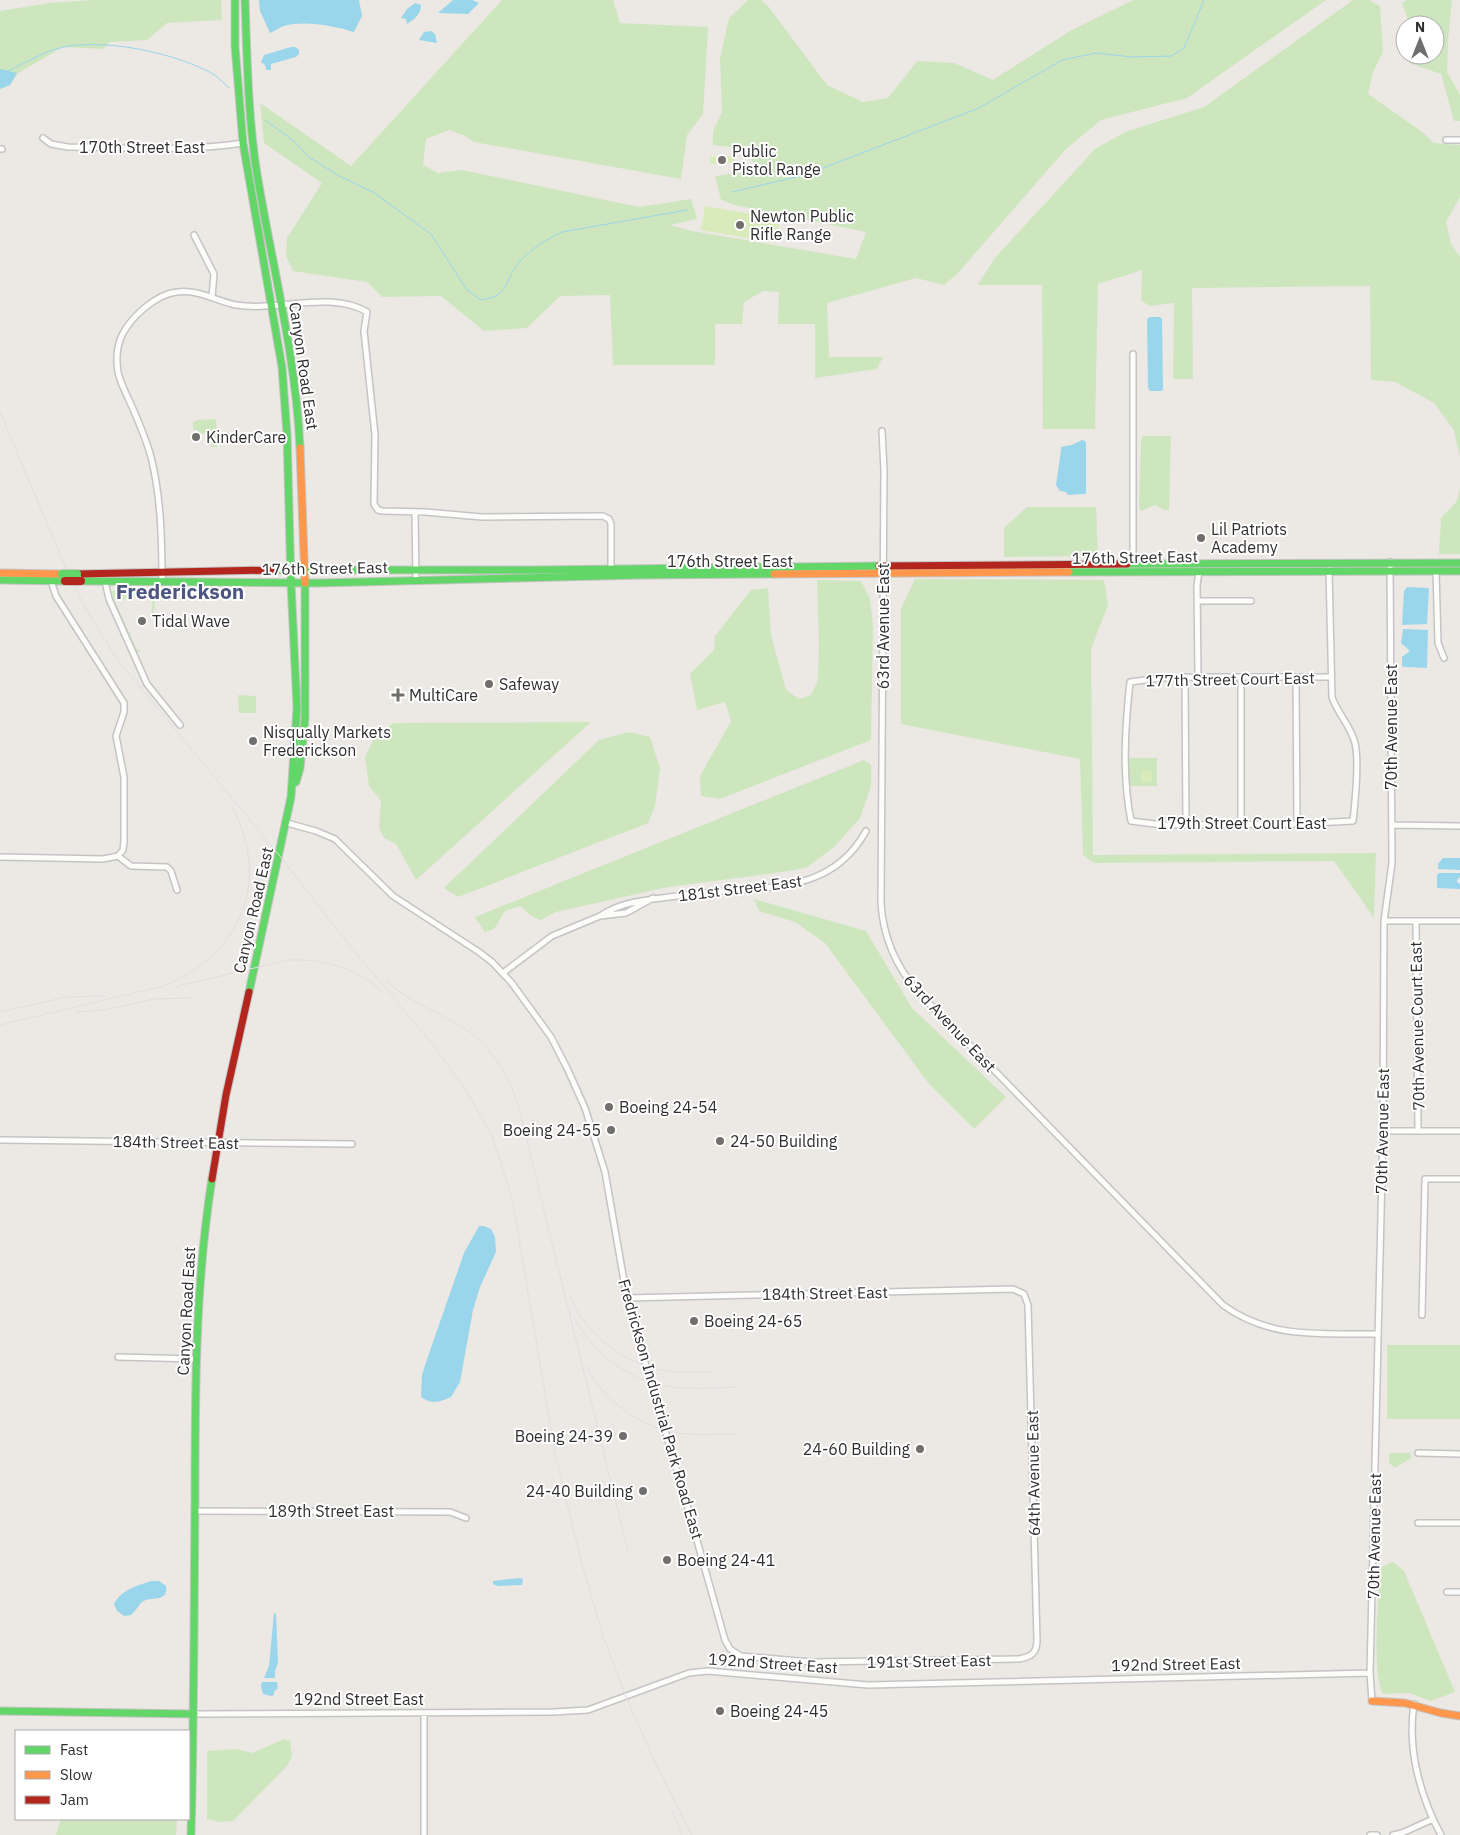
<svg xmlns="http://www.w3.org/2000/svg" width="1460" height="1835" viewBox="0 0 1460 1835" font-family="'IBM Plex Sans',sans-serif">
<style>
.green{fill:#cee6be}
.pitch{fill:#d9eabb}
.water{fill:#99d6ec}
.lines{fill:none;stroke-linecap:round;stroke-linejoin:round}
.stream{stroke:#99d6ec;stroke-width:1}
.street-casing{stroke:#c5c4c5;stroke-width:8}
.fast-casing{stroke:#c5c4c5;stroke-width:9}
.slow-casing{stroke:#c5c4c5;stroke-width:9}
.jam-casing{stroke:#c5c4c5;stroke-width:9}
.street{stroke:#fcfcfb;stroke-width:5}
.fast{stroke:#63d668;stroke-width:7}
.slow{stroke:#ff974d;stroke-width:7}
.jam{stroke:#b3261e;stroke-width:7}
.rail{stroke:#dfdfe1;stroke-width:1}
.fast-bridge-casing{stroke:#c6c5c4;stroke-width:10;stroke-linecap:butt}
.jam-bridge-casing{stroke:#c6c5c4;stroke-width:10;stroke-linecap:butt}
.fast-bridge{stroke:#63d668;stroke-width:8}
.jam-bridge{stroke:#b3261e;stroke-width:8}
.poi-dot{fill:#706f6e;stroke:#fff;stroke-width:2}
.labels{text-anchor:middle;stroke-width:4;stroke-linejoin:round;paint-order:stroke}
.street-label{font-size:16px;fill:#2e2e2e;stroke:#fff}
.poi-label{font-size:16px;fill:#2e2e2e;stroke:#fff;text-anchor:start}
.district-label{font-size:21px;font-weight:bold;fill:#4d5680;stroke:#fff}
</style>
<rect width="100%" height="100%" fill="#ece8e4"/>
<path class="green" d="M 92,0 L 221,0 L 222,20 L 167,23 L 147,40 L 110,42 L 103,49 L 63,47 L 18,73 L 10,85 L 0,89 L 0,11 L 49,3 Z
M 502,0 L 613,0 L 620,23 L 708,27 L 703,114 L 687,135 L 681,179 L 474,142 L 465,136 L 449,130 L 426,139 L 423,165 L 438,173 L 462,170 L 639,207 L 691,199 L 697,219 L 670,225 L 692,231 L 856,259 L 866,232 L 735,205 L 721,200 L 715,176 L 762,170 L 738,148 L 713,145 L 713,131 L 722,112 L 720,58 L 729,18 L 748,0 L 761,0 L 768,6 L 827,85 L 863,102 L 888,98 L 917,61 L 954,63 L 993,80 L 1070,31 L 1133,0 L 1326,0 L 1187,98 L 1101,120 L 1066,149 L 957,274 L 944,285 L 916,278 L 827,303 L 829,357 L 883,357 L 877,369 L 815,378 L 815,324 L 778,324 L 779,292 L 763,291 L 744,302 L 742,324 L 715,324 L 715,365 L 613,365 L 610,295 L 560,296 L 527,328 L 484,331 L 441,296 L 382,297 L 367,282 L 293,271 L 286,256 L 287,238 L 322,183 L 264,143 L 260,103 L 351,166 Z
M 1353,0 L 1369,0 L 1380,6 L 1383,52 L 1373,72 L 1368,94 L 1421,131 L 1434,143 L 1460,145 L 1460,197 L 1446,222 L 1451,244 L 1460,257 L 1460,457 L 1454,430 L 1434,403 L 1395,382 L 1371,380 L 1370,286 L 1192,288 L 1193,379 L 1173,379 L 1174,303 L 1149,306 L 1141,300 L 1142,270 L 1098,284 L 1095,429 L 1043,429 L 1042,285 L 978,285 L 994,259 L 1095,149 L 1125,132 L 1204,107 Z
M 1407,0 L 1452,0 L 1448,40 L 1447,72 L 1460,95 L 1460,121 L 1454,121 L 1441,74 L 1409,63 L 1409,55 L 1435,55 L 1435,25 L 1410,25 L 1402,3 Z
M 216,419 L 217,447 L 211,447 L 211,442 L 214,441 L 214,433 L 198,434 L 197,430 L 193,429 L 193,422 L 199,420 Z
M 1143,436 L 1171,436 L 1169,510 L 1164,510 L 1155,505 L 1141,511 L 1139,508 L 1141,440 Z
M 1460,488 L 1460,554 L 1439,554 L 1441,518 L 1457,501 Z
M 1027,507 L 1096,507 L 1098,556 L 1004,557 L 1004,528 Z
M 915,579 L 1104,580 L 1108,605 L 1091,649 L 1093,855 L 1376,853 L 1374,918 L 1334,861 L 1094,863 L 1083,855 L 1080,759 L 901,724 L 901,609 Z
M 817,580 L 861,581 L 870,599 L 873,624 L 871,740 L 720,799 L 701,796 L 700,776 L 731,721 L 725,702 L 697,710 L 690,674 L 714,650 L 715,636 L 751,590 L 768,588 L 771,635 L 786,690 L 799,699 L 811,695 L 818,680 L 819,643 Z
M 112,591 L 146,591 C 152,596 158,604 153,611 L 155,614 L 157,628 L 151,610 L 153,605 L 150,597 C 141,600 135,594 122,600 L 120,597 L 114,599 L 137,650 L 141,651 L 136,653 L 111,601 L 113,599 Z
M 235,594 L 235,600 L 233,597 L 193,598 L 193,595 Z
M 238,695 L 256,696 L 256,713 L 239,713 Z
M 591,722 L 416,880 L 396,844 L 384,838 L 379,828 L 381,801 L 369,786 L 365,757 L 375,736 L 394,723 Z
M 629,732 L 650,737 L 660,768 L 655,806 L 648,823 L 458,897 L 444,888 L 599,740 Z
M 1128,758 L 1157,758 L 1157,786 L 1128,786 Z
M 864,760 L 871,765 L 871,786 L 860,818 L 834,847 L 806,868 L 775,873 L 668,887 L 556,912 L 541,920 L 531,916 L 520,906 L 505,911 L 494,929 L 485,932 L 475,917 Z
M 754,899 L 866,931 L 912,1008 L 1006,1097 L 974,1129 L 929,1084 L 825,943 L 795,922 L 759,911 Z
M 1387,1345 L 1460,1345 L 1460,1419 L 1387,1419 Z
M 1389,1453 L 1410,1453 L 1411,1458 L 1395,1468 L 1389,1463 Z
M 1393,1562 L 1404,1571 L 1455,1692 L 1431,1701 L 1409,1693 L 1383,1694 C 1371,1673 1379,1596 1380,1568 Z
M 284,1739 L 290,1741 L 292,1756 L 287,1766 L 233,1821 L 220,1822 L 207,1819 L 207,1751 L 236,1749 L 252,1753 Z
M 61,1819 L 177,1819 L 176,1835 L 56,1835 Z"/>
<path class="pitch" d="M 734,156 L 734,163 L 710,164 L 709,157 Z
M 705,206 L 780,219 L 775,243 L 701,230 Z
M 1141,771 L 1152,771 L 1152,782 L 1141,782 Z"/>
<path class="water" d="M 259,0 L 359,0 L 362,16 L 354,32 C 334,26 305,20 284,26 C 280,27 275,31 270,33 L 260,11 Z
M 453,0 L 472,0 L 479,3 L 468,14 L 438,13 Z
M 415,3 L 421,5 C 421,14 415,19 407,24 L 406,19 L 401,18 L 407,9 Z
M 431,31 L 435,34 L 437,43 L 419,40 L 424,32 Z
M 291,47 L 296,47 L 299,50 L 299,54 L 296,57 L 271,64 L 271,70 L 266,70 L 265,65 L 261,62 L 264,55 Z
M 0,69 L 17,73 L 10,85 L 0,89 Z
M 1150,317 L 1160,317 L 1162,319 L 1163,389 L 1162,391 L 1150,391 L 1148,388 L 1147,319 Z
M 1082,440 L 1085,441 L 1086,443 L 1086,493 L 1085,494 L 1068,495 L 1066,492 L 1060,491 L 1056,485 L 1061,450 L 1061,447 L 1072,445 Z
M 1407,587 L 1428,588 L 1429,589 L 1427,624 L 1402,625 L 1404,591 Z
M 1403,629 L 1428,630 L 1427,668 L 1404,667 L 1402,666 L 1402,657 L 1410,651 L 1401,643 Z
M 1443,858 L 1460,858 L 1460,870 L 1438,869 L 1438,864 Z
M 1439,873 L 1460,873 L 1460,877 L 1457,880 L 1457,882 L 1460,884 L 1460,889 L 1437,888 L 1437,875 Z
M 479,1226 L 484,1226 L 491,1229 L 495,1237 L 496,1252 L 480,1287 L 473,1310 L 460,1382 L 451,1397 C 439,1402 433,1405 421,1397 L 422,1375 L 425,1365 L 464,1253 Z
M 520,1578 L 523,1579 L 522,1585 L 498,1586 L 493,1584 L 493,1581 Z
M 152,1581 L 159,1581 L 166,1586 C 168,1604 151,1595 142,1602 C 138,1606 136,1611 131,1615 L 124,1616 L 117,1611 L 114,1604 C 121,1590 138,1585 152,1581 Z
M 274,1613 L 276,1614 L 278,1663 L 275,1671 L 275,1678 L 264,1678 L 269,1666 Z
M 262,1682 L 277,1682 L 278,1690 L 276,1689 L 274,1692 L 274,1695 L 271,1696 L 263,1694 L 261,1686 Z"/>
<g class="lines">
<path class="stream" d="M 8,71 C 23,64 40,54 56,49 C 99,36 177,53 215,75 C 220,79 225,84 229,88
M 265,120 L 294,141 L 309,157 L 341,177 L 373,192 L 431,234 L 467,290 L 481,300 C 511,296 504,279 520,261 C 533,248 545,240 562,232 L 687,210
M 732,192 L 805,175 L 979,108 L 1062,60 L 1096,53 L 1132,57 L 1172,56 L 1184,48 L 1204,0"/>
<g class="street-casing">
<path id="street" d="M 43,138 L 51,144 L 68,147 C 126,147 186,152 243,143
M 1446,140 L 1460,140
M 0,149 L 2,149
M 194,235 L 214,274 L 212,297
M 882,431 L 884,470 L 881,903 C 883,937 896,967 919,993 L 1223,1305 C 1271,1340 1322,1333 1378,1334
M 415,513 L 416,580
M 1133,563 L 1133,354
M 1329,570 L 1332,697 C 1337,713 1351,726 1355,743 C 1359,760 1355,803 1353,821 L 1297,824 L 1163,825 L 1131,821 C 1122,776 1125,727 1130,682 L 1161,678 L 1198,677 L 1331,677
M 1436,571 L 1438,643 L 1444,658
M 51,581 L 56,596 L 124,703 L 124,712 L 116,736 L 124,777 L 124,842 L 123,850 L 118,856
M 105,581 L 109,599 L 147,684 L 180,725
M 162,581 C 162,540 161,497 151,457 C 146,438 137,418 129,400 C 125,391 120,382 118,372 C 116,360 117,346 122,335 C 131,317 156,294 177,292 C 198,289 216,301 236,305 C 276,312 330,290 367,312 L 364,331 L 375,435 L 374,504 L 378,510 L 382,511 L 425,512 L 482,517 L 603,516 L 609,519 L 611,524 L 611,568
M 1197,601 L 1251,601
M 1185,677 L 1186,825
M 1198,677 L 1197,586 L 1199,571
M 1241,677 L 1241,825
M 1296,677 L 1297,824
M 287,823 L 316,831 L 335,839 L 393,896 L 479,952 L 492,962 L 511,982 L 551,1037 L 567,1068 L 585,1108 L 605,1172 L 627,1298 L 631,1315 L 685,1498 L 725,1640 L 730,1649 L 741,1656 L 811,1662 L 1019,1659 C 1031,1657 1037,1653 1037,1640 L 1028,1305 L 1024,1294 L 1013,1289 L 627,1298
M 1392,825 L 1460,826
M 118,856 L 131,866 L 167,867 L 171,871 L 177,890
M 0,857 L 103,859 L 118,856
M 653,898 L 626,913 L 600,916 C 621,902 645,900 669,897 C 691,894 712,892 734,890 C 787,887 837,884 866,831
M 1384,921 L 1460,921
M 1416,921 L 1418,1131
M 503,973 L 552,936 L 600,916
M 1383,1131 L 1460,1131
M 0,1140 L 352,1144
M 1422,1315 L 1425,1179 L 1460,1179
M 118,1357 L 196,1359
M 1418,1453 L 1460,1454
M 195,1511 L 450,1512 L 466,1518
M 1418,1523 L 1460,1523
M 1447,1592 L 1460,1592
M 1372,1701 L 1370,1673 L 1383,1131 L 1384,921 L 1392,863 L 1390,562
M 1414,1704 C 1407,1749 1420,1796 1441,1835
M 424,1713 L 424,1835
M 194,1714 L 553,1712 L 588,1710 L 689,1673 L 708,1671 L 868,1685 L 1370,1673
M 1370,1835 L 1377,1835
M 1393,1835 L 1402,1833 L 1433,1819"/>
</g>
<g class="fast-casing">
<path id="fast" d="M 235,0 L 235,46 L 243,143 L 282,367 L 287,434 L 291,583
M 245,0 C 247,58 248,117 257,174 C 272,265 296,356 300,448
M 1127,564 L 1460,563
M 274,570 L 536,570 L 879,566
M 1069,572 L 1460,571
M 0,580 L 65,581
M 81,581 L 319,583 L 643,575 L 774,574
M 296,782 L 300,768 L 305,719 L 305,583
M 249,992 L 291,797 L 297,708 L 291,583
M 0,1711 L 194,1714
M 191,1835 C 194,1724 194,1613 195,1503 C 195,1395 195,1285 212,1179"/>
</g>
<g class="slow-casing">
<path id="slow" d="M 300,448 L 305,583
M 0,573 L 62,574
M 774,574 L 1069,572
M 1372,1701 L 1405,1703 L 1441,1713 L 1460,1716"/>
</g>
<g class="jam-casing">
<path id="jam" d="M 879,566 L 1127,564
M 77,574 L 274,570
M 212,1179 L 226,1095 L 249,992"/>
</g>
<use href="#street" class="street"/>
<use href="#fast" class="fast"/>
<use href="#slow" class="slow"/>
<use href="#jam" class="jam"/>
<path class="rail" d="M 0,412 L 62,559 L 83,604 L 116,658 L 279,855 L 346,941 L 430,1041 L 466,1090 L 492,1136 L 512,1198 L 556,1458 L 582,1564 L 603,1636 L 629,1704 L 657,1766 L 692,1835
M 386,980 C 405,1000 431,1009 454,1022 C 487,1040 507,1070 518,1105 L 628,1551
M 174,987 L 288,960 C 324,959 353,967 381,990
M 0,1012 L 66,997 L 105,996
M 76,1012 L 105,1010 L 153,999 L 192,998
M 0,1025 L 163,986 C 241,955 273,880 231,805
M 569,1295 C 588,1339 628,1367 675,1372 C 687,1373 699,1372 710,1372
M 574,1318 C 596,1358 636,1386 682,1388 C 700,1389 718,1388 736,1387
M 586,1365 C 603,1401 640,1427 679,1433 C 698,1436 718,1434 737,1434
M 672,1810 L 682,1835"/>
<g class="fast-bridge-casing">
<path id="fast-bridge" d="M 62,574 L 77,574"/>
</g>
<g class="jam-bridge-casing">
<path id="jam-bridge" d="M 65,581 L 81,581"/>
</g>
<use href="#fast-bridge" class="fast-bridge"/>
<use href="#jam-bridge" class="jam-bridge"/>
</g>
<g class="poi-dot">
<circle cx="722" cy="160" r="5"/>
<circle cx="740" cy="225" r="5"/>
<circle cx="196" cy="437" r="5"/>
<circle cx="1201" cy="538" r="5"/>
<circle cx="142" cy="621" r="5"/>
<circle cx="489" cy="684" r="5"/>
<path d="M395.5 687.5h5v5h5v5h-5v5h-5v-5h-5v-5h5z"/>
<circle cx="253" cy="741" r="5"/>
<circle cx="609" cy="1107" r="5"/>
<circle cx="611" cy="1130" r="5"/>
<circle cx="720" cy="1141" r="5"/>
<circle cx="694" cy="1321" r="5"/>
<circle cx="623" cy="1436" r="5"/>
<circle cx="920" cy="1449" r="5"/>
<circle cx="643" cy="1491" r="5"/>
<circle cx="667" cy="1560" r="5"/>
<circle cx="720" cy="1711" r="5"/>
</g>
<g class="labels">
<g class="street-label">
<text x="142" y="153">170th Street East</text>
<text transform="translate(304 366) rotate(82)" y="6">Canyon Road East</text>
<text transform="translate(1135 557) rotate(-1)" y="6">176th Street East</text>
<text x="730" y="567">176th Street East</text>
<text transform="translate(325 568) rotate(-1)" y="6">176th Street East</text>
<text transform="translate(883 626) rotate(-90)" y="6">63rd Avenue East</text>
<text transform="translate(1230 679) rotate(-1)" y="6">177th Street Court East</text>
<text transform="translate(1391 727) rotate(-90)" y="6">70th Avenue East</text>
<text x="1242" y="829">179th Street Court East</text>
<text transform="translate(740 888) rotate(-7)" y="6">181st Street East</text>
<text transform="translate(253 910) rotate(-77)" y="6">Canyon Road East</text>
<text transform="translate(950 1023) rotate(47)" y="6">63rd Avenue East</text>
<text transform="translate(1417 1026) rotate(-91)" y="6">70th Avenue Court East</text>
<text transform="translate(1382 1131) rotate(-89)" y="6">70th Avenue East</text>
<text transform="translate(176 1142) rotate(1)" y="6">184th Street East</text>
<text transform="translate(825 1293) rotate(-1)" y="6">184th Street East</text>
<text transform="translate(186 1311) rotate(-87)" y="6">Canyon Road East</text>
<text transform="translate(661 1409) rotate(74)" y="6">Fredrickson Industrial Park Road East</text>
<text transform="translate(1033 1473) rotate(-91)" y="6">64th Avenue East</text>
<text x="331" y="1517">189th Street East</text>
<text transform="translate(1374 1536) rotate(-89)" y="6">70th Avenue East</text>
<text transform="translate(929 1661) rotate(-1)" y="6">191st Street East</text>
<text transform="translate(773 1663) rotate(4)" y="6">192nd Street East</text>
<text transform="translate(1176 1664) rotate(-1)" y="6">192nd Street East</text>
<text x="359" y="1705">192nd Street East</text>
</g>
<g class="poi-label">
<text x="732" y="157">Public<tspan x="732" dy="18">Pistol Range</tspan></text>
<text x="750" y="222">Newton Public<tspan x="750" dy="18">Rifle Range</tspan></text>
<text x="206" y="443">KinderCare</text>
<text x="1211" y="535">Lil Patriots<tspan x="1211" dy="18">Academy</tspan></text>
<text x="152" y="627">Tidal Wave</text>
<text x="499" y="690">Safeway</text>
<text x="409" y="701">MultiCare</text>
<text x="263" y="738">Nisqually Markets<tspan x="263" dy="18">Frederickson</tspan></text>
<text x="619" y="1113">Boeing 24-54</text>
<text x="601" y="1136" text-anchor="end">Boeing 24-55</text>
<text x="730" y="1147">24-50 Building</text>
<text x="704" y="1327">Boeing 24-65</text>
<text x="613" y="1442" text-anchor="end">Boeing 24-39</text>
<text x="910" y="1455" text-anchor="end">24-60 Building</text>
<text x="633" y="1497" text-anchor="end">24-40 Building</text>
<text x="677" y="1566">Boeing 24-41</text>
<text x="730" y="1717">Boeing 24-45</text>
</g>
<g class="district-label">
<text x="180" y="599">Frederickson</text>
</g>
</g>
<rect x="15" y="1730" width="175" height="90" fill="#ffffff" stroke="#ababab"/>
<rect x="25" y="1746" width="25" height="8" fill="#63d668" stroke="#ababab"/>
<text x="60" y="1755" font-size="15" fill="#2e2e2e">Fast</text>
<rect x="25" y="1771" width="25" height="8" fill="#ff974d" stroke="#ababab"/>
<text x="60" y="1780" font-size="15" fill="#2e2e2e">Slow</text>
<rect x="25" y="1796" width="25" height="8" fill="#b3261e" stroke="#ababab"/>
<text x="60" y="1805" font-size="15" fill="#2e2e2e">Jam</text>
<g transform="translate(1420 40)"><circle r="24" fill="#ffffff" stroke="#ababab"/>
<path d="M0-4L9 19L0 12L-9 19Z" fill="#706f6e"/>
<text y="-8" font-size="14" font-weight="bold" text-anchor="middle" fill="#2e2e2e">N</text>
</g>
</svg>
